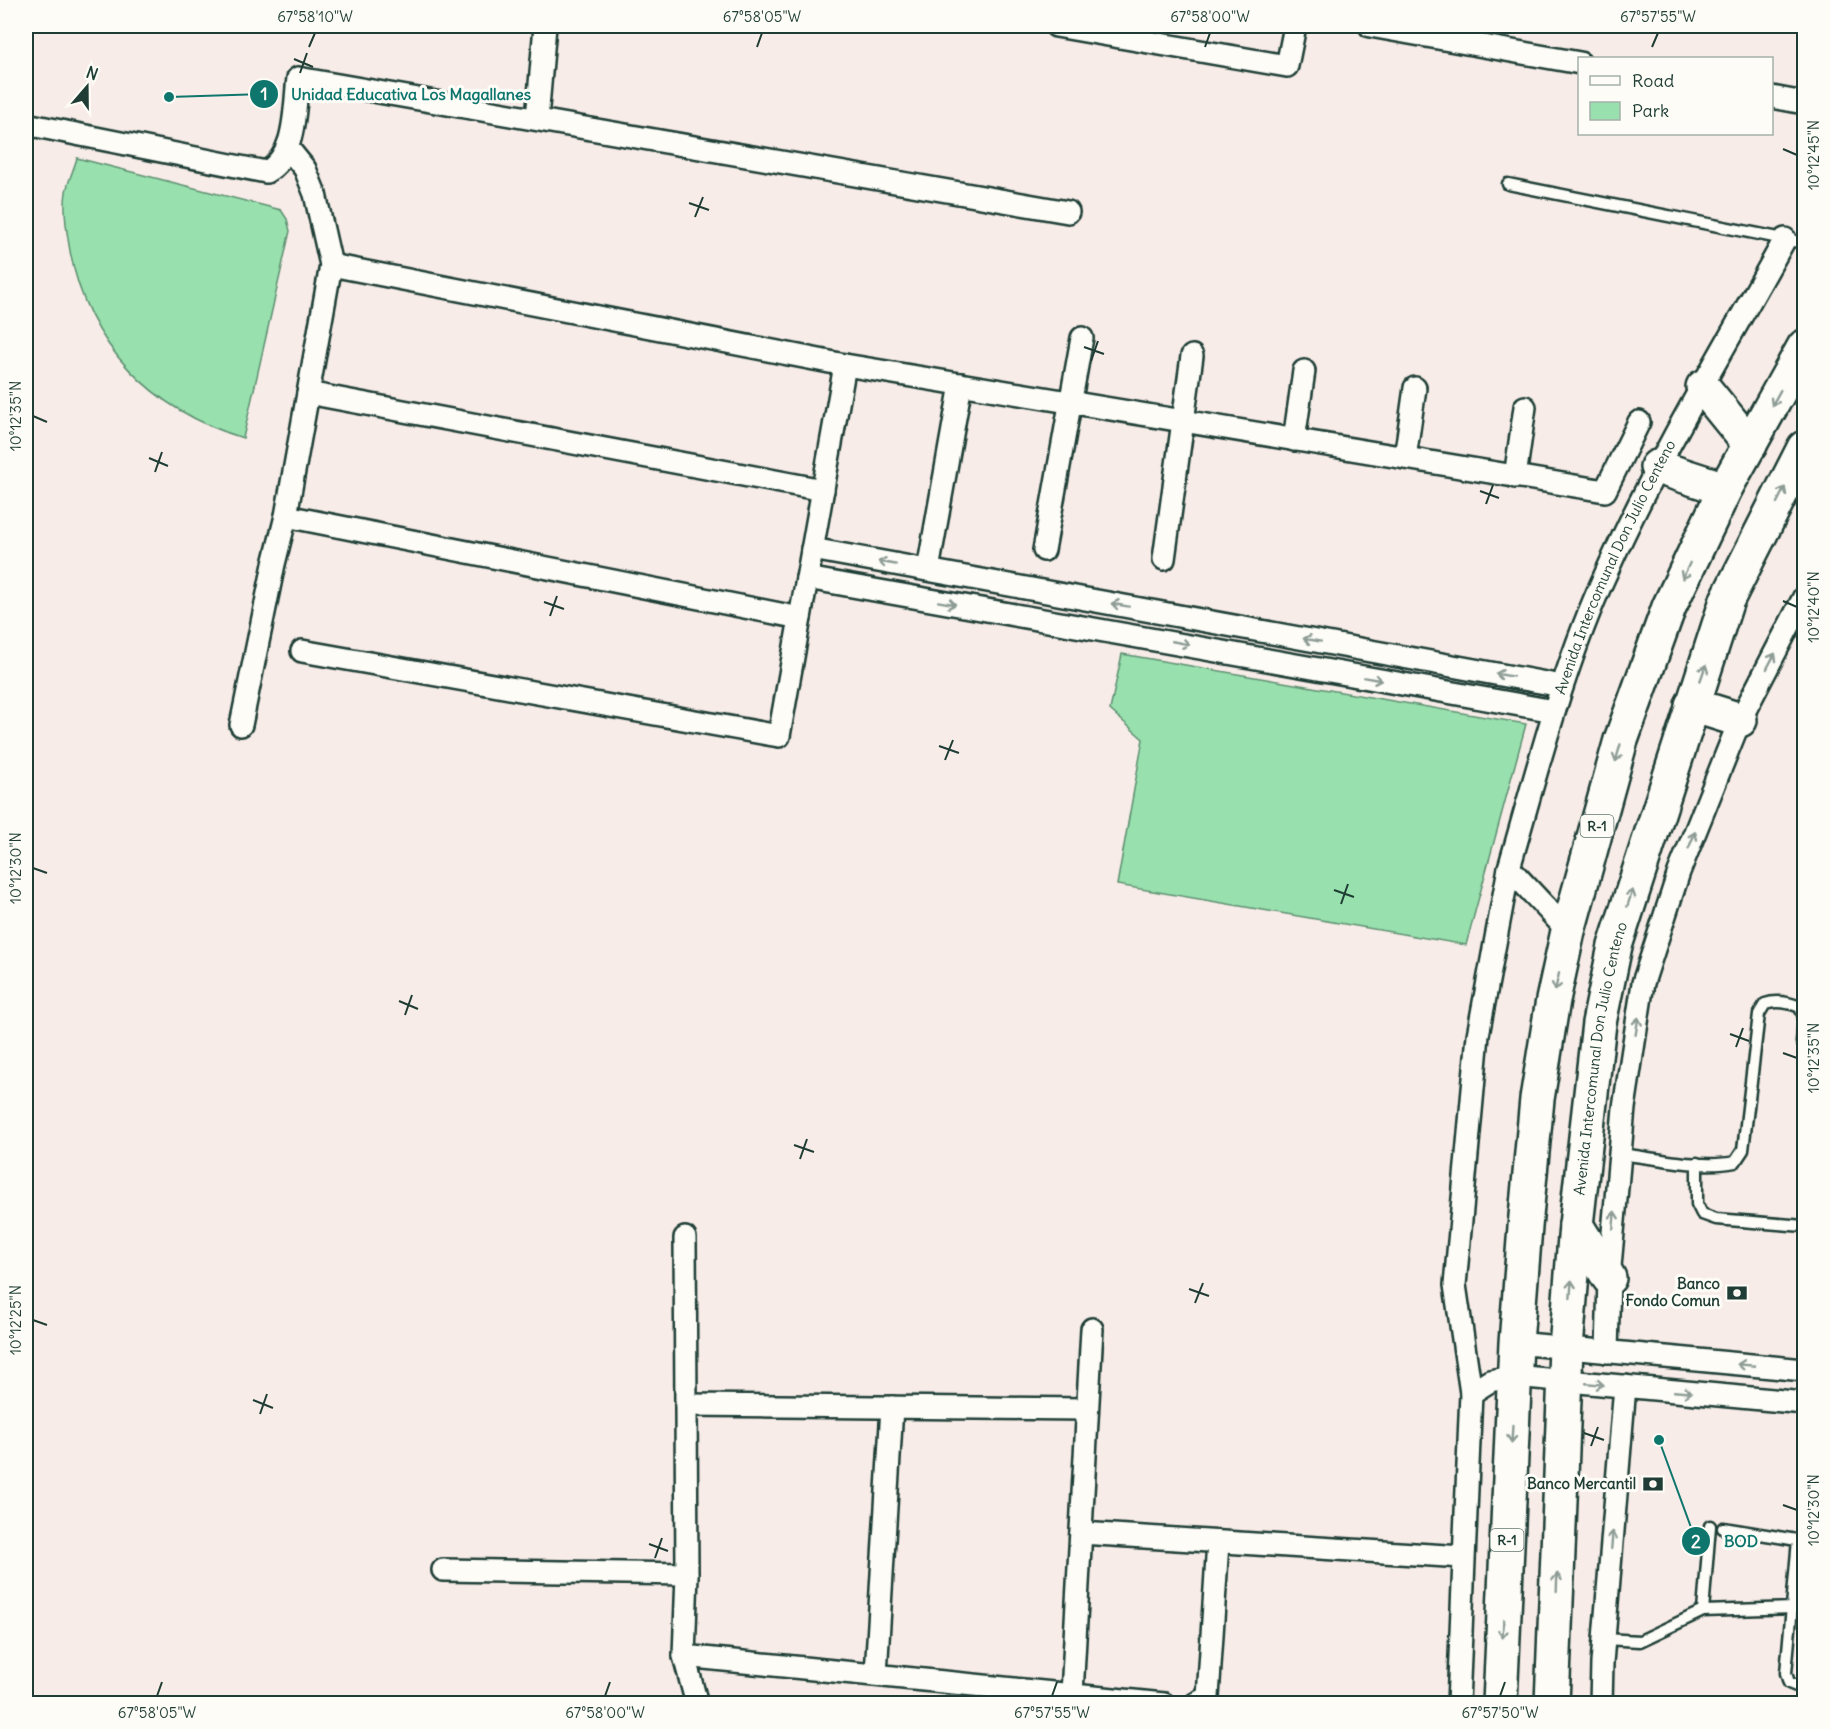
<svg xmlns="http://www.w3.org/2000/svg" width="1830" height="1729" viewBox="0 0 1830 1729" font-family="Delius,sans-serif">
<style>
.green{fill:#98e0ad;stroke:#5c8e70;stroke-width:1.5}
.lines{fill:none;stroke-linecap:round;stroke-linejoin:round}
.lane-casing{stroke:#1f3d34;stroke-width:15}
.street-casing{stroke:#1f3d34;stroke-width:26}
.primary-casing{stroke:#1f3d34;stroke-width:38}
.lane{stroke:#fdfcf7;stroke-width:10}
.street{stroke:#fdfcf7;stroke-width:21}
.primary{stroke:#fdfcf7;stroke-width:33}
.oneway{stroke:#8e9c96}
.ticks{fill:none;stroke:#1f3d34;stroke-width:2}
.labels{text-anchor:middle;stroke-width:6;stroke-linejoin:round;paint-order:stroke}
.shield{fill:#fdfcf7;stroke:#62766e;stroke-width:1.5}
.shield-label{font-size:14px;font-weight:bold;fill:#1f3d34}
.street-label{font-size:15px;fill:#1f3d34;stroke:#fdfcf7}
.poi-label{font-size:15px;font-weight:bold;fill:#1f3d34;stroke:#fdfcf7;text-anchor:end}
.leader{fill:none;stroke:#0f766e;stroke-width:2}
.callout-dot{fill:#0f766e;stroke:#fdfcf7;stroke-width:2}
.mark-label{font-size:18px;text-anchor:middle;font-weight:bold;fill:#fff}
.callout-label{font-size:16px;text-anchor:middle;font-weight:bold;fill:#0f766e;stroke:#fdfcf7;stroke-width:6;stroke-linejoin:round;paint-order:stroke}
.neatline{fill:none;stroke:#1f3d34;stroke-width:2}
.ticks-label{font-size:15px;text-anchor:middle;fill:#1f3d34}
</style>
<rect width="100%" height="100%" fill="#f8ece8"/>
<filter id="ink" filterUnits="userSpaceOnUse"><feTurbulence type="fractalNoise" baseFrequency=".0167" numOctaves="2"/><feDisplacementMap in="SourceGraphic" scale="12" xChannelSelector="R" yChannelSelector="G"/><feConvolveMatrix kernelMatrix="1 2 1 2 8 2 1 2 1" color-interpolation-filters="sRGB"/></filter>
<g filter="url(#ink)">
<path class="green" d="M 77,158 L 281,210 L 287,219 L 290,231 L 243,438 C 152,410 88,346 70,251 C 67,233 63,211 66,192 C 68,181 74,169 77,158 Z
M 1122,654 L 1526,724 L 1466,945 L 1117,885 L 1143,739 L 1110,710 Z"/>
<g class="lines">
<g class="lane-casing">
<path id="lane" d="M 1508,184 L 1804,243
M 1620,1154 C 1655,1158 1702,1169 1735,1162 L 1743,1150 L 1759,1014 L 1765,1004 C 1777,1000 1788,1002 1800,1007 L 1804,1017 L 1802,1042 L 1804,1043
M 1697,1163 L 1697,1204 L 1702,1214 L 1716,1219 L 1804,1226
M 1710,1526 L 1703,1611 L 1793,1608
M 1723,1528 L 1803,1541
M 1798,1540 L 1786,1673 L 1789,1683 L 1804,1689
M 1604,1639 L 1640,1641 L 1703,1611"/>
</g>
<g class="street-casing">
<g id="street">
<path d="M 1056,26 L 1287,66 L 1295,26"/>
<path d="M 1370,26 L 1580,63"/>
<path d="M 1772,97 L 1804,103"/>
<path d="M 537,119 L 545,26"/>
<path d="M 26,124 L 266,172 C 297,155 294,109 298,78 L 1068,212"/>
<path d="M 331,265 L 845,365 L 1605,491 L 1639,422"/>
<path d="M 308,393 L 823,490"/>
<path d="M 1294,440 L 1304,371"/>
<path d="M 1405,458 L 1415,388"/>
<path d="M 1515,477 L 1525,407"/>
<path d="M 286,516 L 800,618"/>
<path d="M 812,549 L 1562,686"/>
<path d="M 1044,550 L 1082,338"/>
<path d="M 1164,559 L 1192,356"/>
<path d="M 928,570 L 961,384"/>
<path d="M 807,578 L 1554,711"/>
<path d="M 302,651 L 779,736 L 845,365"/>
<path d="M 241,725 L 274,564 L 286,516 L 331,265 L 315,194 L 305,169 L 288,148"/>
<path id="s1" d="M 1568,931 L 1509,868 C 1538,768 1563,666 1607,571 C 1658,457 1724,349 1785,239"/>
<path d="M 685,1238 L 687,1574 L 684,1656 L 697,1704"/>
<path d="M 1516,1343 L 1804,1370"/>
<path d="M 1607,1352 L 1609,1278 L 1624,1108 L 1643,983 L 1679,872 L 1740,720 L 1804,597"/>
<path d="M 1471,1393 L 1490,1381 L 1515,1376 L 1804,1403"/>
<path d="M 686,1405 L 1087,1409"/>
<path d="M 1081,1533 L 1463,1557"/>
<path d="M 443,1570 L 687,1574"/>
<path d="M 684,1656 L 1164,1704"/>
<path d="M 876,1674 L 892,1407"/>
<path d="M 1072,1694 L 1092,1329"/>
<path d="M 1195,1704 L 1208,1697 L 1218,1542"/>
<path d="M 1458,1704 L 1471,1393 L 1455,1285 L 1478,1035 L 1509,868"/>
<path d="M 1601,1704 L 1602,1663 L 1625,1386"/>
</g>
</g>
<g class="primary-casing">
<g id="primary">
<path d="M 1703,387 L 1750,445"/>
<path d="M 1657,467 L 1725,489"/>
<path d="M 1692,705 L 1740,720"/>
<path d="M 1576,1225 L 1609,1278"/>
<path d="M 1500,1704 L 1516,1343 L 1525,1227 L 1537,1099 L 1553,1000 L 1568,931 L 1621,740 L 1669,607 L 1725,489 L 1804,347"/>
<path id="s2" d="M 1552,1704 L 1566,1348 L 1576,1225 L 1599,1023 L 1615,946 L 1727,600 L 1804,448"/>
</g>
</g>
<use href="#lane" class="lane"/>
<use href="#street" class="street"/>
<use href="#primary" class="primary"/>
</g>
<defs><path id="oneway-shaft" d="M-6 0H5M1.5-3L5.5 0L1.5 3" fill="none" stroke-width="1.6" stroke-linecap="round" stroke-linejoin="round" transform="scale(1.5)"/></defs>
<g class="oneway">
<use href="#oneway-shaft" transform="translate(1776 398) rotate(119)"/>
<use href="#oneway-shaft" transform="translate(1781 495) rotate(-63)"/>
<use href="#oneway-shaft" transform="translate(887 563) rotate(-170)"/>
<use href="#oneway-shaft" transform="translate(1686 571) rotate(115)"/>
<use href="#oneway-shaft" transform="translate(947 603) rotate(10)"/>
<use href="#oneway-shaft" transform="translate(1120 605) rotate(-170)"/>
<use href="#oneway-shaft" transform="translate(1312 640) rotate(-170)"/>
<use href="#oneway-shaft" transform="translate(1181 643) rotate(11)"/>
<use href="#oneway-shaft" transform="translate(1771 661) rotate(-62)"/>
<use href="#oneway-shaft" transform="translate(1703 673) rotate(-71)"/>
<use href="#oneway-shaft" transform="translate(1504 675) rotate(-170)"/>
<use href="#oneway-shaft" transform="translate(1373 679) rotate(10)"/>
<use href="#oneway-shaft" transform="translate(1618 753) rotate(106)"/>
<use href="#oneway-shaft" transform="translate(1692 840) rotate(-68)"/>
<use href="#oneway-shaft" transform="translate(1630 898) rotate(-72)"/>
<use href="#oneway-shaft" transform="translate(1557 982) rotate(103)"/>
<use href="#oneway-shaft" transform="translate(1637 1026) rotate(-81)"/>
<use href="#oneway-shaft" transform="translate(1614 1220) rotate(-85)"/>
<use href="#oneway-shaft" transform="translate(1571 1289) rotate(-86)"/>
<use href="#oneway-shaft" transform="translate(1746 1365) rotate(-175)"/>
<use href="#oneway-shaft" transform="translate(1595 1384) rotate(5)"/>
<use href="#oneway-shaft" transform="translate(1683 1392) rotate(5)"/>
<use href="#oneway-shaft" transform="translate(1512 1434) rotate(93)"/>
<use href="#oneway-shaft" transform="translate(1612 1540) rotate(-85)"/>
<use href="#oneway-shaft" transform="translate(1557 1582) rotate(-88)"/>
<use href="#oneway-shaft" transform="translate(1503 1629) rotate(92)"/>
</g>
</g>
<path class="ticks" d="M 309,47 L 315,33M 757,47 L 762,33M 1205,47 L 1210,33M 1652,47 L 1658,33M 294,59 L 313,67M 300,73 L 307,53M 1783,149 L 1797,155M 689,203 L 709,210M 695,217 L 703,197M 1084,347 L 1104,354M 1091,361 L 1098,341M 33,416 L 47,422M 149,458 L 168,466M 155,472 L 162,452M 1480,491 L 1499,498M 1486,504 L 1493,485M 1783,601 L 1797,607M 544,602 L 564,609M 550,616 L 557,596M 939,746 L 959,753M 945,760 L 953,740M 33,868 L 47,873M 1334,890 L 1354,897M 1341,904 L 1348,884M 399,1001 L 418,1009M 405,1015 L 412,995M 1730,1034 L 1749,1041M 1736,1047 L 1743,1028M 1783,1053 L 1797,1058M 794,1145 L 814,1152M 800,1159 L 807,1139M 1189,1289 L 1209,1296M 1195,1303 L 1203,1283M 33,1320 L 47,1325M 253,1400 L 273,1408M 260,1414 L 267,1394M 1584,1433 L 1604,1440M 1591,1446 L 1598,1427M 1783,1505 L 1797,1510M 649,1544 L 668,1551M 655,1558 L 662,1538M 157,1696 L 162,1682M 605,1696 L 610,1682M 1052,1696 L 1057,1682M 1500,1696 L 1505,1682"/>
<defs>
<g id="bank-bare" transform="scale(1.62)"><path d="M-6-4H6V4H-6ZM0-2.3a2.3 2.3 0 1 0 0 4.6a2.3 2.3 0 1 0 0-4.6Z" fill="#1f3d34" stroke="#fdfcf7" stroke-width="2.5" paint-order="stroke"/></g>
</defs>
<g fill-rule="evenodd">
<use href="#bank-bare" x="1737" y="1293"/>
<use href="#bank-bare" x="1653" y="1484"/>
</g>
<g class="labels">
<g class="shield">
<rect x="1580.5" y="815" width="33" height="22" rx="4.5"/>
<rect x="1490.5" y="1529" width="33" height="22" rx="4.5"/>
</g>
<g class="shield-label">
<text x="1597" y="831">R-1</text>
<text x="1507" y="1545">R-1</text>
</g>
<g class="street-label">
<text dy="5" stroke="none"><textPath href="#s1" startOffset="406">Avenida Intercomunal Don Julio Centeno</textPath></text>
<text dy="5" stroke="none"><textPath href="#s2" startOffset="648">Avenida Intercomunal Don Julio Centeno</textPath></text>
</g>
<g class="poi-label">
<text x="1720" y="1289">Banco<tspan x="1720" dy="17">Fondo Comun</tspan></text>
<text x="1636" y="1489">Banco Mercantil</text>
</g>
</g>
<path class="leader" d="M169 97L264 94M1659 1440L1696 1541"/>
<g class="callout-dot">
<circle cx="169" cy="97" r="6"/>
<circle cx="1659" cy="1440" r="6"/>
<circle cx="264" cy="94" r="15"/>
<circle cx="1696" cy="1541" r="15"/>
</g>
<g class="mark-label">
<text x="264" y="100">1</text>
<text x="1696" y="1548">2</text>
</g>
<g class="callout-label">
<text x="411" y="100">Unidad Educativa Los Magallanes</text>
<text x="1741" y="1547">BOD</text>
</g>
<rect width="1830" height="1729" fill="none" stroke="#fdfcf7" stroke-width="66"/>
<rect x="1578" y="57" width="195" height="78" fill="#fdfcf7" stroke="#a4b0a9" stroke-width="1.5"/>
<rect x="1590" y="76" width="30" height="9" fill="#fdfcf7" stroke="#a4b0a9" stroke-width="1.5"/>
<text x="1632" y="87" font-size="18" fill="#1f3d34">Road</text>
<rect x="1590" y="102" width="30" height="18" fill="#98e0ad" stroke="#a4b0a9" stroke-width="1.5"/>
<text x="1632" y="117" font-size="18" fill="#1f3d34">Park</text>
<g transform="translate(87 87) rotate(20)" stroke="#fdfcf7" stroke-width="4.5" paint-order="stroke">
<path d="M0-4.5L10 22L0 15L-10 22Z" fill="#1f3d34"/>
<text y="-9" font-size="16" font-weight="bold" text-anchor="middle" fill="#1f3d34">N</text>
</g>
<rect x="33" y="33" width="1764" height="1663" class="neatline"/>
<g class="ticks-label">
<text x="315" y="22">67°58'10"W</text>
<text x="762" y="22">67°58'05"W</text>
<text x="1210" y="22">67°58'00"W</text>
<text x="1658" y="22">67°57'55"W</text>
<text transform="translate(1814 155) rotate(-90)" y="5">10°12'45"N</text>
<text transform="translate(16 416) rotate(-90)" y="5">10°12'35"N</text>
<text transform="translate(1814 607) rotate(-90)" y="5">10°12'40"N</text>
<text transform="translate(16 868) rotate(-90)" y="5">10°12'30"N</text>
<text transform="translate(1814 1058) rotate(-90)" y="5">10°12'35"N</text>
<text transform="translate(16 1320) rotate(-90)" y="5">10°12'25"N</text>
<text transform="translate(1814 1510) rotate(-90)" y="5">10°12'30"N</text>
<text x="157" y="1718">67°58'05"W</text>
<text x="605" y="1718">67°58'00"W</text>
<text x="1052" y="1718">67°57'55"W</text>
<text x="1500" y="1718">67°57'50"W</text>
</g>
</svg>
